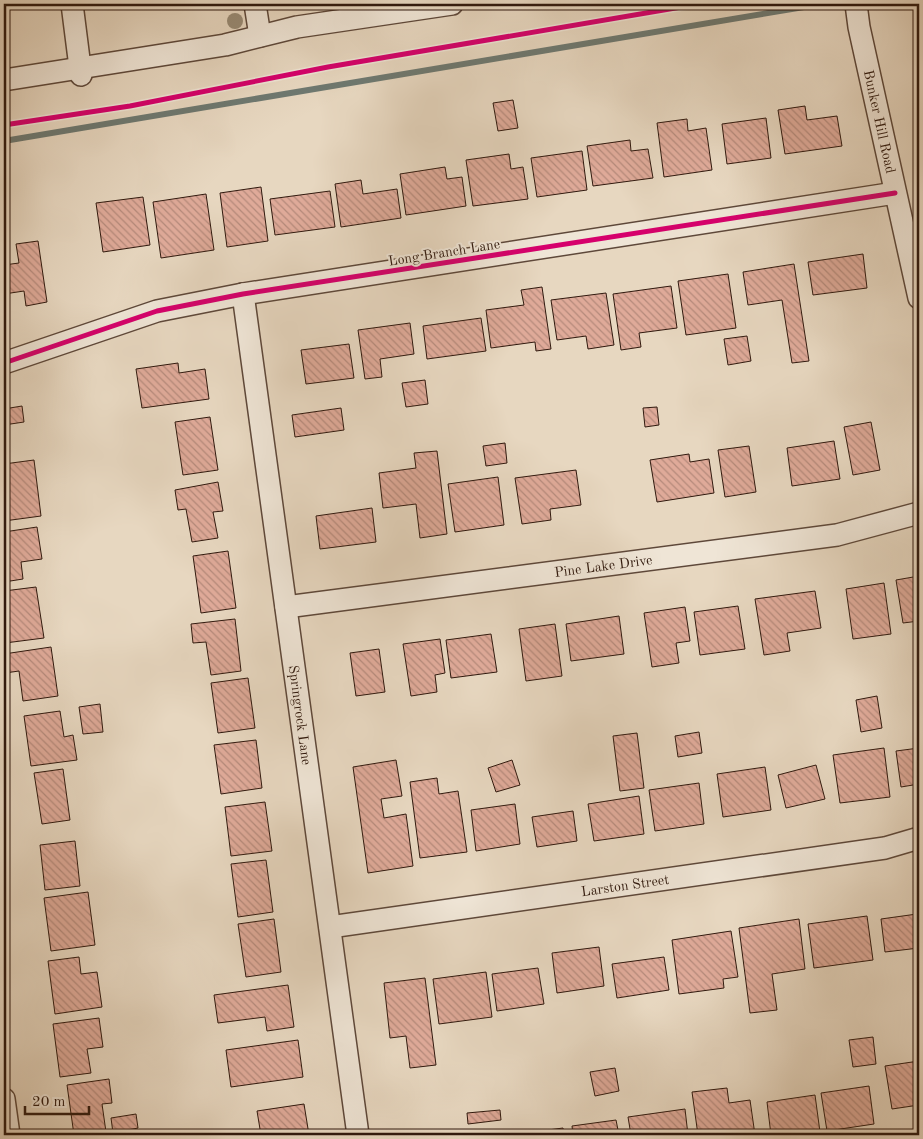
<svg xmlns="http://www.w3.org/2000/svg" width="923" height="1139" viewBox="0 0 923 1139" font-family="'Old Standard TT',serif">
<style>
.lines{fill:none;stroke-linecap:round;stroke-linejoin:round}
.stream{stroke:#6e7971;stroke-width:6}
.building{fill:url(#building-back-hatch);stroke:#30190e}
.minor-casing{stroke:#5e483a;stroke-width:24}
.minor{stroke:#efe5d6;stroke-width:21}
.cycleway-casing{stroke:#efe5d6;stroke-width:8}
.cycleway{stroke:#d6006c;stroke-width:5}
.tree{fill:#988a74}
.labels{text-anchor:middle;stroke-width:4;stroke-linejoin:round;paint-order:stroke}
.street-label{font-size:14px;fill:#30190e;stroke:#efe5d6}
</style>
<defs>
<pattern id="building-back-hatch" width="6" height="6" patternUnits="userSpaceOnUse" patternTransform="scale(1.25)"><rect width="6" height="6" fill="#dfaa99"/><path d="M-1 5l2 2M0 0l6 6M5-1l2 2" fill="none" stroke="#b58a7b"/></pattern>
</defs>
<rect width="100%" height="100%" fill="#e7d7c0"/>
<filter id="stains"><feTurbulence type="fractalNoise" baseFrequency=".004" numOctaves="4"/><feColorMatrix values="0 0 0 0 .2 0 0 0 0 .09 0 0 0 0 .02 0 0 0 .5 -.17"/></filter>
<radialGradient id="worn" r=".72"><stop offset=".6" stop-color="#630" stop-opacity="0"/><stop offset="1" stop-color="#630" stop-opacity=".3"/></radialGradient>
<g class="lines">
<path class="stream" d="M 4,141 L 822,4"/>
</g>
<path class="building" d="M 513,100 L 518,128 L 498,131 L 493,103 Z
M 805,106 L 807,120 L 837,116 L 842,146 L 785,154 L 778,110 Z
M 766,118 L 771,158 L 727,164 L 722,124 Z
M 687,119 L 688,131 L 706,128 L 712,170 L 664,177 L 657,123 Z
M 630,140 L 631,151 L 648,149 L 653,178 L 593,186 L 587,146 Z
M 582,151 L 587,190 L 537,197 L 531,158 Z
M 509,154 L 511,169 L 523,167 L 528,199 L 473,206 L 466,160 Z
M 445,167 L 447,179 L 462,177 L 466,206 L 406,215 L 400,174 Z
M 361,180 L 363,194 L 397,189 L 401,218 L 341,227 L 335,184 Z
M 261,187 L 268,241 L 227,247 L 220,193 Z
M 330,191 L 335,227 L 275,235 L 270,199 Z
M 206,194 L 214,250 L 161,258 L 153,202 Z
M 143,197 L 150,245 L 103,252 L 96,203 Z
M 38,241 L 47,302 L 26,306 L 24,291 L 4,294 L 4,265 L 19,263 L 16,244 Z
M 863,254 L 867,288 L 813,295 L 808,262 Z
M 794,264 L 809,361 L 792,363 L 782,300 L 748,305 L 743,272 Z
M 728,274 L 736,328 L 686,335 L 678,281 Z
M 671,286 L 677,328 L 639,333 L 641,347 L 621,350 L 613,294 Z
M 542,287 L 551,349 L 536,351 L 535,342 L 491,348 L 486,310 L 524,305 L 521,290 Z
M 606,293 L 614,345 L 588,349 L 586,336 L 557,340 L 551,300 Z
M 481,318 L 486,351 L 427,359 L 423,326 Z
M 410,323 L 414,354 L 380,359 L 382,377 L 365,379 L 358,330 Z
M 747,336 L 751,361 L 728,365 L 724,339 Z
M 349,344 L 354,378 L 306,384 L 301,350 Z
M 178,363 L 179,373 L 205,369 L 209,399 L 142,408 L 136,369 Z
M 425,380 L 428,404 L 406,407 L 402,383 Z
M 22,406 L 24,422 L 4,425 L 7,450 L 4,450 L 4,409 Z
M 657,407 L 659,425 L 645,427 L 643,408 Z
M 341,408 L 344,430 L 295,437 L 292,415 Z
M 210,417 L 218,470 L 183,475 L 175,422 Z
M 871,422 L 880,470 L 853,475 L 844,427 Z
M 834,441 L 840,479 L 792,486 L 787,448 Z
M 505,443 L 507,463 L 486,466 L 483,446 Z
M 749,446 L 756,492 L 725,497 L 718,450 Z
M 437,451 L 447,534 L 420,538 L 416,504 L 383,508 L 379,473 L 416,468 L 414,453 Z
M 689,454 L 690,462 L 709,459 L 714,493 L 657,502 L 650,460 Z
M 34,460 L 41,516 L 4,521 L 4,464 Z
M 576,470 L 581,505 L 550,509 L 551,520 L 522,524 L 515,478 Z
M 498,477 L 504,525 L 455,532 L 448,484 Z
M 218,482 L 223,511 L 213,512 L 218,538 L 192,542 L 186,509 L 178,510 L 175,490 Z
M 372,508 L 376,542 L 320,549 L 316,516 Z
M 37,527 L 42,559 L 21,562 L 23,579 L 4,582 L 4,532 Z
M 228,551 L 236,608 L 201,613 L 193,556 Z
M 919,576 L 919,621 L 903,623 L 896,580 Z
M 884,583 L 891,634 L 853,639 L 846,589 Z
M 36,587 L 44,638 L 5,643 L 4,632 L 4,591 Z
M 815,591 L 821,628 L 787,633 L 790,651 L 764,655 L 755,599 Z
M 738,606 L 745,649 L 700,655 L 694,612 Z
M 685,607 L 690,641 L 676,643 L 679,663 L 652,667 L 644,613 Z
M 619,616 L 624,654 L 571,661 L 566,624 Z
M 235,619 L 241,671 L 211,675 L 206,642 L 193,643 L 191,624 Z
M 555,624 L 562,676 L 526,681 L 519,629 Z
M 491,634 L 497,672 L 451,678 L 446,640 Z
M 440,639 L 445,673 L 435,675 L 437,692 L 411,696 L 403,644 Z
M 51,647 L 58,696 L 23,701 L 19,671 L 5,673 L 4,654 Z
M 379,649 L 385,692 L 356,696 L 350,653 Z
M 248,678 L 255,728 L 218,733 L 211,683 Z
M 877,696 L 882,728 L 861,732 L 856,700 Z
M 100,704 L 103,732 L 83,734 L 79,707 Z
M 60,711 L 64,737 L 73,735 L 77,760 L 31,766 L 24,716 Z
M 699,732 L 702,753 L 678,757 L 675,736 Z
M 637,733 L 644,788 L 620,791 L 613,736 Z
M 256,740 L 262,788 L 221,794 L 214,745 Z
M 884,748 L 890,797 L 840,803 L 833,755 Z
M 919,748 L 919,784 L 901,787 L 896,751 Z
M 396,760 L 402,796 L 381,799 L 384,818 L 406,814 L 413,866 L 368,873 L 353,767 Z
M 512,760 L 520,785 L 496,792 L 488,768 Z
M 816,765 L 825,799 L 786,808 L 778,775 Z
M 765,767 L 771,810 L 723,817 L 717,774 Z
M 63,769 L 70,820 L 42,824 L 34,773 Z
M 437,778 L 439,794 L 458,791 L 467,852 L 420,858 L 410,782 Z
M 699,783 L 704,824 L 655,831 L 649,790 Z
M 639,796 L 644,834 L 594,841 L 588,804 Z
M 265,802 L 272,851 L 231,856 L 225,807 Z
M 515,804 L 520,844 L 476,851 L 471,810 Z
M 573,811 L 577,841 L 537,847 L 532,817 Z
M 75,841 L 80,886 L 45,890 L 40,845 Z
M 266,860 L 273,912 L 238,917 L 231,864 Z
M 88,892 L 95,945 L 51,951 L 44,898 Z
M 917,914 L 919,948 L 885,952 L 881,919 Z
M 867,916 L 873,960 L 814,968 L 808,924 Z
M 274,919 L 281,972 L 246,977 L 238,924 Z
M 799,919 L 805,969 L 772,974 L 777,1010 L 750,1013 L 739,928 Z
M 731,931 L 738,977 L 723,979 L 724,988 L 679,994 L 672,940 Z
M 599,947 L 604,986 L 557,993 L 552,953 Z
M 79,957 L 81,974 L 97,972 L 102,1007 L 55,1014 L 48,961 Z
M 664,957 L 669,990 L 617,998 L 612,964 Z
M 538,968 L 544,1004 L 497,1011 L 492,974 Z
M 486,972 L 492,1017 L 439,1024 L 433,979 Z
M 425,978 L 436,1065 L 410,1068 L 406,1036 L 390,1038 L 384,983 Z
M 288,985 L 294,1027 L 267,1031 L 265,1017 L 218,1023 L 214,995 Z
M 99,1018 L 103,1047 L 87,1049 L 91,1073 L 60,1077 L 53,1024 Z
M 873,1037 L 876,1064 L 853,1067 L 849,1040 Z
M 298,1040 L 303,1077 L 231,1087 L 226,1050 Z
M 919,1061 L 919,1105 L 892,1109 L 885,1066 Z
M 615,1068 L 619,1091 L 595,1096 L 590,1072 Z
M 109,1079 L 112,1103 L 102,1104 L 106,1132 L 74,1135 L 67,1085 Z
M 869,1086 L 874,1124 L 827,1131 L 821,1093 Z
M 727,1088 L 729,1103 L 750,1100 L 755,1135 L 729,1135 L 729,1132 L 698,1135 L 692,1092 Z
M 815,1095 L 820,1132 L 798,1135 L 771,1135 L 767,1102 Z
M 304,1104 L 309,1135 L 261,1135 L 257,1111 Z
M 685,1109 L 688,1135 L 631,1135 L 628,1117 Z
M 500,1110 L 501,1120 L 468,1124 L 467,1113 Z
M 136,1114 L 138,1128 L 113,1133 L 111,1118 Z
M 616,1120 L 619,1135 L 573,1135 L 572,1126 Z
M 563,1128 L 564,1135 L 511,1135 Z"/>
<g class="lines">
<g class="minor-casing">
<g id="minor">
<path d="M 72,4 L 81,75"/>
<path d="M 255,4 L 260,36"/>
<path id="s1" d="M 856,4 L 859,27 L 919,298"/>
<path d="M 4,80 L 225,45 L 297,27 L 452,4"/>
<path id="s2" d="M 243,294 L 358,1135"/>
<path d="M 4,363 L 157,311 L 243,294 L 895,193"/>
<path id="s3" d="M 286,607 L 837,535 L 919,513"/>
<path id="s4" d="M 330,927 L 885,848 L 919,838"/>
<path d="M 4,1099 L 9,1135"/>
</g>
</g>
<use href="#minor" class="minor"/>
<g class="cycleway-casing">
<path id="cycleway" d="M 4,125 L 130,106 L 328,67 L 699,4
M 4,363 L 157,311 L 243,294 L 895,193"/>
</g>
<use href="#cycleway" class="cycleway"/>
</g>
<circle class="tree" cx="235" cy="21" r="8"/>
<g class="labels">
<g class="street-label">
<text dy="5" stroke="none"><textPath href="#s1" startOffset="120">Bunker Hill Road</textPath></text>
<text transform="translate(444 252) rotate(-9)" y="5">Long Branch Lane</text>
<text dy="5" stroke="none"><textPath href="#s3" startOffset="320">Pine Lake Drive</textPath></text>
<text dy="5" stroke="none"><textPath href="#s2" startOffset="425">Springrock Lane</textPath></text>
<text dy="5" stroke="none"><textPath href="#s4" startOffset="298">Larston Street</textPath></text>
</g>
</g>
<rect width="923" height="1139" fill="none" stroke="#e7d7c0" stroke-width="20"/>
<rect x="5" y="5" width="913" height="1129" fill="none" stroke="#30190e" stroke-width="2.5"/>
<rect x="10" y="10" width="903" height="1119" fill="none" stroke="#30190e"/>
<path d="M25 1106v8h64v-8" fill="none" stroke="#30190e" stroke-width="2.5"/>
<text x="32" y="1106" font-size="15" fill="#30190e" stroke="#efe5d6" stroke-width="4" paint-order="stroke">20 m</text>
<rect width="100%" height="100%" filter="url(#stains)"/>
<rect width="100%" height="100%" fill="url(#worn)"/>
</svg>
